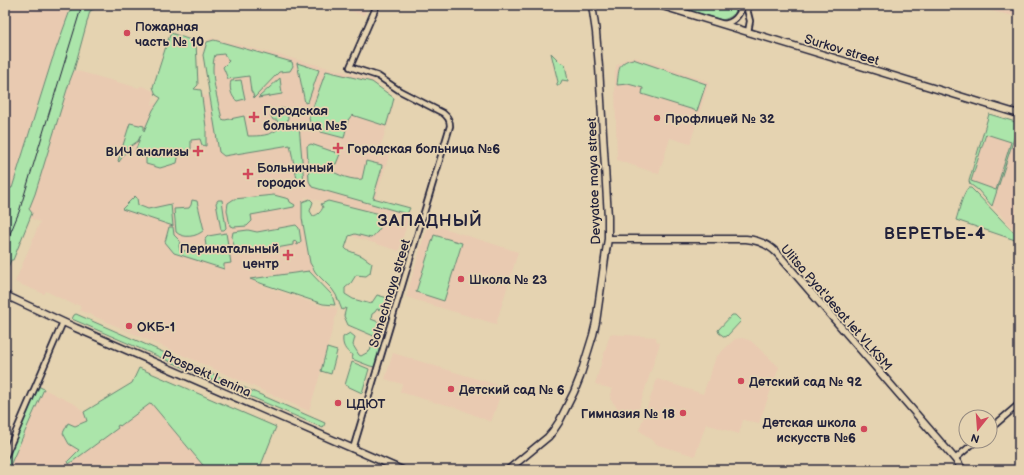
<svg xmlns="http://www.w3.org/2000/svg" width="1024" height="475" viewBox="0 0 1024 475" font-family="'Balsamiq Sans',sans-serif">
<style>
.built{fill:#e9cab1}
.green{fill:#abe5aa;stroke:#668472;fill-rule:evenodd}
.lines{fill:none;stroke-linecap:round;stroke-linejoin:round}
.minor-casing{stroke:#22223b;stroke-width:8}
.major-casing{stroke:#22223b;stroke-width:9}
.minor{stroke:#e5d3b1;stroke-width:4.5}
.major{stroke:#e5d3b1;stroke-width:6}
.rail{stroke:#22223b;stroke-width:1}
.poi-dot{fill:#d1495b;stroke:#e5d3b1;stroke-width:1.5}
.labels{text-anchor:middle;stroke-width:3.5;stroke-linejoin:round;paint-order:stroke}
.poi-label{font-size:13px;font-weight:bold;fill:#22223b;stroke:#e5d3b1;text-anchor:start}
.street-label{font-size:13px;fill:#22223b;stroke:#e5d3b1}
.district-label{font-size:17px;font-weight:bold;letter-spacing:1px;fill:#22223b;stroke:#e5d3b1}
</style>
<rect width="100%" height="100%" fill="#e5d3b1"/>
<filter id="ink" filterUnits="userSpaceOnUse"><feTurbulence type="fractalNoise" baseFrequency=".025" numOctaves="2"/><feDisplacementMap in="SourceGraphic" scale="8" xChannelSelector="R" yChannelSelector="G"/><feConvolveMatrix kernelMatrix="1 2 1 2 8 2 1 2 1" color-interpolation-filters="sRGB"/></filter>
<g filter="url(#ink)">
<path class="built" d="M 5,5 L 72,5 L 52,60 L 12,188 L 9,188 L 5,197 Z
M 331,5 L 368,5 L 364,15 Z
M 973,5 L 1019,5 L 1019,14 L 1014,16 L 974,7 Z
M 212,38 L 372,79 L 387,97 L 387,102 L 393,107 L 380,148 L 390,152 L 374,203 L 410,213 L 399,251 L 352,236 L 358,210 L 305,197 L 314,273 L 256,283 L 322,306 L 338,308 L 321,371 L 309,411 L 80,310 L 81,306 L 75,304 L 75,305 L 64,300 L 46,291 L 44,294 L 15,282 L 40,222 L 30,218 L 32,213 L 29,209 L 35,194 L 69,83 L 74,70 L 139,88 L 140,86 L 145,87 L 155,92 L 152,104 L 211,95 L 204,48 L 206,41 Z
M 635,57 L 709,82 L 690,144 L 670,138 L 659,174 L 617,160 L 615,88 L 615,71 L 616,71 L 616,66 L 626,59 Z
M 1019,122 L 1019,234 L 992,206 Z
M 986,134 L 1012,142 L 996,190 L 971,182 Z
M 428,223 L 518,252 L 496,324 L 448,310 L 406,297 Z
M 610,334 L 656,337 L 657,342 L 660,343 L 636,417 L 621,412 L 610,399 L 612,389 L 595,384 Z
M 742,338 L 751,341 L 779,367 L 759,423 L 743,420 L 739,434 L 706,424 L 695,456 L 658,445 L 639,430 L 657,379 L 703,394 L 716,357 L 735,339 Z
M 393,353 L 503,387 L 491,422 L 455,407 L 439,403 L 437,403 L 400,392 L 402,384 L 385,379 Z
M 44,389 L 76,405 L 84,412 L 87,421 L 75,426 L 69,444 L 79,450 L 68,461 L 119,424 L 120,426 L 151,402 L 207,470 L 8,470 Z"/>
<path class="green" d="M 72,5 L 101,5 L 90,11 L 74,70 L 69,83 L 35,194 L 29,209 L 32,213 L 13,260 L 11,260 L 5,274 L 5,197 L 9,188 L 12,188 L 52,60 Z
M 671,5 L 738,5 C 736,14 731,18 722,20 Z
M 171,33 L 196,42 L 198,85 L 194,89 L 201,90 L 206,127 L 206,146 L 202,145 L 200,139 L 191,140 L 191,149 L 179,153 L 177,163 L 160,168 L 146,164 L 146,156 L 135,152 L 141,135 L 138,141 L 128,148 L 119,162 L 118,161 L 130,123 L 144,126 L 144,131 L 153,110 L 161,98 L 156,95 L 153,87 L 168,40 Z
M 214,40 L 292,62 L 293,66 L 290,71 L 279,72 L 254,98 L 253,94 L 251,91 L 249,76 L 228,79 L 223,67 L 229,61 L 224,54 L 215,55 C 209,73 218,100 222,119 L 225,120 L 244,116 L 248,136 C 259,136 271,136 279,128 L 277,120 L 273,120 L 270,114 L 281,108 L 285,109 L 288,117 L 287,126 L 299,125 L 304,183 L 303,186 L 301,186 L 298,184 L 290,145 L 224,156 L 219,152 L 203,55 L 207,42 Z
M 551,53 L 561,63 L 565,64 L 568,81 L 562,80 L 560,85 L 557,85 L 557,83 L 558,82 Z
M 633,59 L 706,84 L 697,111 L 642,94 L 643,88 L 628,84 L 617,85 C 619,71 617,62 633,59 Z
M 297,63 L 319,70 L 308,102 L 305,103 Z
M 326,71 L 372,82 L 394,98 L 392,106 L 386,126 L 352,115 L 348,120 L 344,138 L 321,132 L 322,125 L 318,122 L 311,126 L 309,118 Z
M 280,78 L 282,94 L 258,98 L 259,97 Z
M 241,80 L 245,99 L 237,101 C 231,97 229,87 231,81 Z
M 989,114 L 1019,123 L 992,206 L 978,190 L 970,184 L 969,181 ZM 986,134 L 1011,142 L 996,190 L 971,181 Z
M 311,144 L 340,154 L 336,164 L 332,165 L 330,169 C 335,175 355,181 362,179 L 366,161 L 382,165 L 381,171 L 373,198 L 410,208 L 407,214 L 312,187 L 309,181 L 307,146 Z
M 968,188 L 971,188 L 976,193 L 1019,238 L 1019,240 L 1018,241 L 956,220 C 959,211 962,195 968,188 Z
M 274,195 L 289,199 L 290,202 L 295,205 L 294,207 L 251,215 L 252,221 L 247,226 L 233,227 L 230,226 L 227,210 L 228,203 L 234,199 Z
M 135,196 L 137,198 L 138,205 L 148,209 L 171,204 L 173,226 L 122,209 Z
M 310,199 L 313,202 L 310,211 L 313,216 C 318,215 321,212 323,207 L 321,204 L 328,201 L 384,215 C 382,227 379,231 371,238 L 355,234 L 349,236 L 345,248 L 347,250 L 362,256 L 372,263 L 370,273 L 366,276 L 356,275 L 351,283 L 345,288 L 345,294 L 353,299 L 371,304 L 377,295 L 388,298 L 384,311 L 377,309 L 375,312 L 372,314 L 371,319 L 381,323 L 376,337 L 348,325 L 344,316 L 346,308 L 342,310 L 336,295 L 332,289 L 316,273 L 310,263 L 302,218 L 302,202 Z
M 192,200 L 197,201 L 204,230 C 197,237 183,239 176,232 L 174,209 L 189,208 L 191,205 Z
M 218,200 L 222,200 L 226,228 L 224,230 L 221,230 L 216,203 Z
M 296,225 L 299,228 L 301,241 L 299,244 L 297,245 L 296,241 L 293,242 L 293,245 L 238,255 L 235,252 L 232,237 L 233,232 L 248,230 L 257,232 Z
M 169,227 L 173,227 L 174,235 L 180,241 L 179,246 L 180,251 L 203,250 L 206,246 L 205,239 L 208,236 L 226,233 L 231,263 L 224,264 L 224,269 L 174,253 L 165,242 Z
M 434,235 L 462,243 L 444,301 L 416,292 Z
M 309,271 L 332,295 L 335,305 L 323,304 L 263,284 L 250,279 Z
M 76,314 L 325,423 L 323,428 L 72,319 L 74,315 Z
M 732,315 L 735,315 L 741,321 L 727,336 L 725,337 L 719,333 L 718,330 Z
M 350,333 L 355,337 L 353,345 L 359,355 L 361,356 L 370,351 L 372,345 L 381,345 L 382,349 L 375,367 L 370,366 L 352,359 L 353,355 C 345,351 342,345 343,337 Z
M 327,348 L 337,351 L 331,374 L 321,371 Z
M 352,362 L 369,369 L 362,393 L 345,385 Z
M 139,368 L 276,427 L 259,470 L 243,470 L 241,469 L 240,470 L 207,470 L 151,403 L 120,426 L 119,425 L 117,426 L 118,428 L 69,464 L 68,461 L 79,450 L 69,444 L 63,433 L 68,423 L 75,426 L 87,421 L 84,412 L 132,383 Z
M 38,386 L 44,389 L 8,470 L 5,470 L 5,463 Z"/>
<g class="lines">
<g class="minor-casing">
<path id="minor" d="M 746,5 L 750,21 L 748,32
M 722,24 C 734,23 739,16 743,5
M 990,429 L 1019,404
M 353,449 L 450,126 C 450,120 448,117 443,113 L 400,91 L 378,76 L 350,67 L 377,5
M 5,457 L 63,322
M 955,459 L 976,441"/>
</g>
<g class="major-casing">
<path id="major" d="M 659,5 L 1019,114
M 608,239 L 746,239 C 759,240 768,244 777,253 L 955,459 L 963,470
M 5,295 L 76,328 L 402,470
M 508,470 L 548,437 L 553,431 L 559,422 L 574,392 L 580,377 L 593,335 L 596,322 L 606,251 L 608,239 L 608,217 L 599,67 L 596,32 L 592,5"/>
</g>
<use href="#minor" class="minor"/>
<use href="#major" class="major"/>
<path class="rail" d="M 5,246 L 19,212 L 82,5"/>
</g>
</g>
<g class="poi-dot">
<circle cx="127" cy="33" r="4"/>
<path d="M252 111h4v4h4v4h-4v4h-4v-4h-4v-4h4z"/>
<circle cx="657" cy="118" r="4"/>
<path d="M336 142h4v4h4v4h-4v4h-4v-4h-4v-4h4z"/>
<path d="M196 145h4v4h4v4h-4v4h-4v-4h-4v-4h4z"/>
<path d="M246 168h4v4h4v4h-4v4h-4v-4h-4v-4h4z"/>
<path d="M286 249h4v4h4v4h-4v4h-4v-4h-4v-4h4z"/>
<circle cx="461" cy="279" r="4"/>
<circle cx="129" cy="326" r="4"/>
<circle cx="741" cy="381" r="4"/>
<circle cx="451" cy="389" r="4"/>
<circle cx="338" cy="403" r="4"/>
<circle cx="683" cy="413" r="4"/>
<circle cx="864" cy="429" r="4"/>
</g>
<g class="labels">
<g class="poi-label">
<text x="135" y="31">Пожарная<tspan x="135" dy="15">часть № 10</tspan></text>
<text x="263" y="115">Городская<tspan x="263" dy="15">больница №5</tspan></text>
<text x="665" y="123">Профлицей № 32</text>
<text x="347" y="153">Городская больница №6</text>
<text x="189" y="156" text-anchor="end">ВИЧ анализы</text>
<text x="257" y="172">Больничный<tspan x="257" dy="15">городок</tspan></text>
<text x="279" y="253" text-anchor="end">Перинатальный<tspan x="279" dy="15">центр</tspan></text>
<text x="469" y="284">Школа № 23</text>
<text x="137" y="331">ОКБ-1</text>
<text x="749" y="386">Детский сад № 92</text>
<text x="459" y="394">Детский сад № 6</text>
<text x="346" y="408">ЦДЮТ</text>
<text x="675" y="418" text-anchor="end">Гимназия № 18</text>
<text x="856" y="427" text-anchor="end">Детская школа<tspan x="856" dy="15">искусств №6</tspan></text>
</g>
<g class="street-label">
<text transform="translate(842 49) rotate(17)" y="5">Surkov street</text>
<text transform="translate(593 181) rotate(-92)" y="5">Devyatoe maya street</text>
<text transform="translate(389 293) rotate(-73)" y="5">Solnechnaya street</text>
<text transform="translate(837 307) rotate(49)" y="5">Ulitsa Pyat'desat let VLKSM</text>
<text transform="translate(207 373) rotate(24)" y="5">Prospekt Lenina</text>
</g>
<g class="district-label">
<text x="430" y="226">ЗАПАДНЫЙ</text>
<text x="935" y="239">ВЕРЕТЬЕ-4</text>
</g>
</g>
<rect width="1024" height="475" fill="none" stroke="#e5d3b1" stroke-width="20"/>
<rect x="10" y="10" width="1004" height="455" fill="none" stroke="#22223b" stroke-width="1.5" filter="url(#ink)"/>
<g transform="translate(978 429) rotate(197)"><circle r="19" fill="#e5d3b1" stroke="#978c82"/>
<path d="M0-3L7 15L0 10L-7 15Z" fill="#d1495b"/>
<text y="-6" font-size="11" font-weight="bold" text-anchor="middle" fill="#22223b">N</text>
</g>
</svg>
